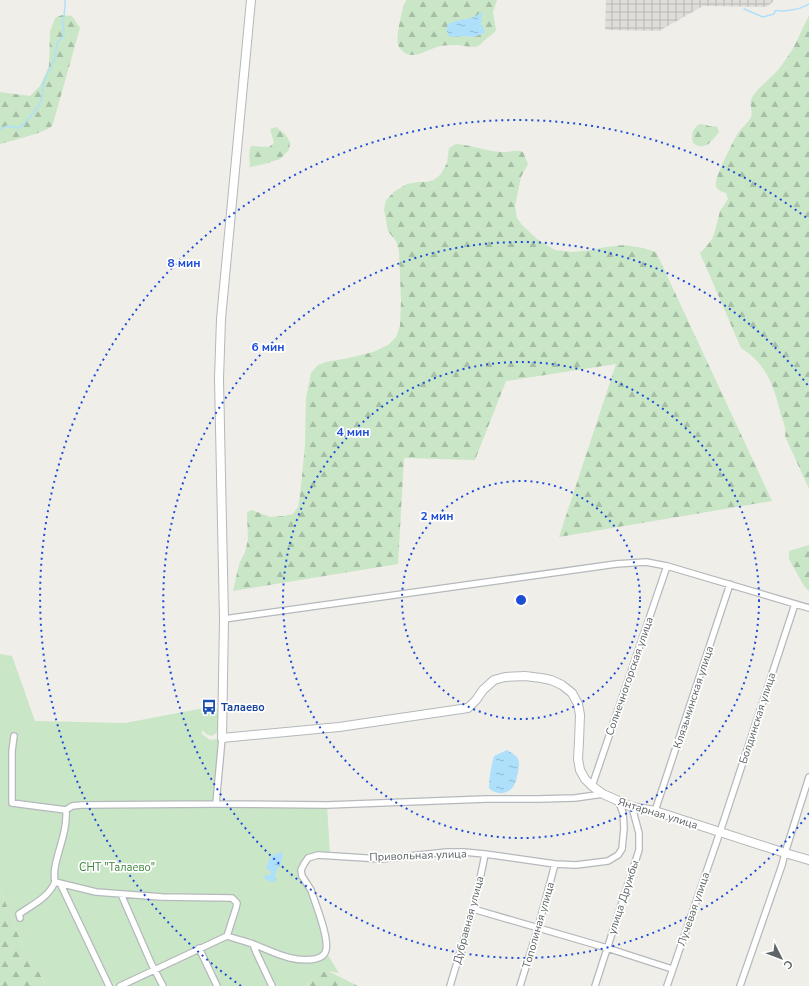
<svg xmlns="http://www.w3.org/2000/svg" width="809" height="986" viewBox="0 0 809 986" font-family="'Nunito Sans',sans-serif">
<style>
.industrial{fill:url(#industrial-grid)}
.green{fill:#c9e6c6}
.forest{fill:url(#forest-firs)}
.water{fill:url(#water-ripples)}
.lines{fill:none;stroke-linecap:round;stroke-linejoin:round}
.stream{stroke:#aee0fb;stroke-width:1.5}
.street-casing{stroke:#b5b8bc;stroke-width:8}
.secondary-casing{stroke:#b4b8bb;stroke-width:10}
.street{stroke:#fff;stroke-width:5.5}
.secondary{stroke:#fff;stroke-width:8}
.ring{fill:none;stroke:#1d4ed8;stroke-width:2;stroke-dasharray:2 4}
.labels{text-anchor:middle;stroke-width:3.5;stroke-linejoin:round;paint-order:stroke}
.street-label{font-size:11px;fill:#5f6467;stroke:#fff}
.transit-label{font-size:11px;font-weight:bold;fill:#164399;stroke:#fff;text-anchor:start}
.park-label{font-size:11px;fill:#3d843a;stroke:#fff}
.centre{fill:#1d4ed8;stroke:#fff;stroke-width:2}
.ring-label{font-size:12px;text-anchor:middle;font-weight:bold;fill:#1d4ed8;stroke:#fff;stroke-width:3.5;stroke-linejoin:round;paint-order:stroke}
</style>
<defs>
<pattern id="industrial-grid" width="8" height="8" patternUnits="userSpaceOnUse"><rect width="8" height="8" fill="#dfddda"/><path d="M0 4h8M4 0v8" fill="none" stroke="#b8b7b5"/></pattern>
<pattern id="forest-firs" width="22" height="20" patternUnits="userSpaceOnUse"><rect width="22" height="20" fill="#c9e6c6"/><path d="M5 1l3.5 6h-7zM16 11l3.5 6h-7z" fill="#a6bea5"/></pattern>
<pattern id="water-ripples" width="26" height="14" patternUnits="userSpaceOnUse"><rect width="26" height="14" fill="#aee0fb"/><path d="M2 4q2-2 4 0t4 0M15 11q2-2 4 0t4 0" fill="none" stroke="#91b9cf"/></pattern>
</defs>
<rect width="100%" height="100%" fill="#f0eee8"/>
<path class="industrial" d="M 606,0 L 773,0 L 773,2 L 766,7 L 703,6 L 659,31 L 607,30 L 605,29 Z"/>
<path class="green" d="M 0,654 L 12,656 L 35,721 L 125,723 L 204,708 L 204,717 C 208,713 213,708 219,709 L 219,731 L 212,736 L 206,734 L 202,730 L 202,734 L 210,740 L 222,738 L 216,804 L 327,805 L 330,855 L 313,856 L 301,870 L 311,890 L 325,935 L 326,952 L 339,973 L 328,971 L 322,972 L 307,986 L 46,986 L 39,972 L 23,947 L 13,921 L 0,889 Z"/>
<path class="forest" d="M 406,0 L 497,0 L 493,12 L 496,30 C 493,35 489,36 485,40 C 483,41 482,43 480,45 C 474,49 463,45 456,45 C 451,45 446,45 441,46 C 431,48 421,55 412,55 C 406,55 400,50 398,45 C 396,36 402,8 406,0 Z
M 62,15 L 72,16 L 80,28 L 54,120 C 53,122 53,124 52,126 C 45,133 10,141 0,144 L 0,92 L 30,96 L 40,86 L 49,66 L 50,32 L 55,18 Z
M 809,16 L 809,489 L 785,436 C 787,429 783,422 781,415 C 774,387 767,364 741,348 L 700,253 L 706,247 L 712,239 L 715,231 L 720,211 L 728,199 L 726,193 C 722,192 717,190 716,186 C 713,180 734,140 738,133 C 741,128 747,124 750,119 C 755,111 747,104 753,96 C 757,90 763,85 768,80 C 775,74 781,67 786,59 C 796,46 801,30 809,16 Z
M 700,124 C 706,124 711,128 717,126 L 719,132 C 715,137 708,148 700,146 C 697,146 696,144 693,143 C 691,134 692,129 700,124 Z
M 276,127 L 285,134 L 290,142 L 289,150 L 280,159 L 264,164 L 250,167 C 250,160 248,153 251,146 L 269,147 L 274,143 L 270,129 Z
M 456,144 C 471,145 486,151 501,152 C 509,153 516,149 523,152 L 528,164 L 521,177 L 515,206 L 517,218 L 522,225 L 537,239 L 555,250 L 572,252 L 592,250 L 606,247 L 624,245 L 643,248 L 656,252 L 772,501 L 559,537 L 616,364 L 506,381 L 475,460 L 404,458 L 398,564 L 233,591 L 237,573 L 240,562 L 245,552 L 248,540 L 247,512 L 252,510 L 270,517 L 284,516 L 293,514 L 298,507 L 300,496 L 305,445 L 306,398 L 311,373 L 318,365 L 326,362 L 349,358 L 373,352 L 388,345 L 396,337 L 400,326 L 401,300 L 399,251 L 396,241 L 388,231 L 384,209 L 386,200 L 395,191 L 407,184 L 418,182 L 426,182 L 434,180 L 441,174 L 447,163 L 449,148 Z
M 809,545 L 809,591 L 804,586 L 789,559 L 789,551 L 802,547 Z
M 0,889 L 13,921 L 23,947 L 39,972 L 46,986 L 0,986 Z
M 328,971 L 356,985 L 357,986 L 307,986 L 322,972 Z"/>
<path class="water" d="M 481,12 L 482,14 L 481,24 L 485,31 L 484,33 L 474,37 L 464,36 L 453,37 L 449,36 C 438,18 468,21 476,16 C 478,15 479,13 481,12 Z
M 507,750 C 510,752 514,754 517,757 C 520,762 519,767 518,772 C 517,777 516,783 513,787 C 507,795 495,795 489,788 C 489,777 491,767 494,756 Z
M 281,852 L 283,854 L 280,866 L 277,869 L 275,874 L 276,881 L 271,882 L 264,878 L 265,875 L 271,875 L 271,872 L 269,870 L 266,869 C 269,858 270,856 281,852 Z"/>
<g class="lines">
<path class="stream" d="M 744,9 L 751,12 L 763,17 L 774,14 L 775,11 C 778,10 781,11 784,11 C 790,11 786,10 791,10 C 799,9 801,8 809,4
M 0,129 L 7,126 L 18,128 L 23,125 L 38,107 L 42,98 L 43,85 L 46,77 L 55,58 L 57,43 L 64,35 L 63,25 L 65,6 L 65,0"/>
<g class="street-casing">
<path id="street" d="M 224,619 L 616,564 L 646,562 L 667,566 L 809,608
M 14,736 L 12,751 L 12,803 L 66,810 L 72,806 L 81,805 L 216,804 L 327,805 L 486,799 L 538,799 L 575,798 L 603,794
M 592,786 L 667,566
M 216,804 L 222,738
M 66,810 C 67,824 63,837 59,851 C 56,862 53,871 55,882 L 96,892 L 162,897 L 232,898 L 237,903 L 236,908 L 227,936 C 236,939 245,941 253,944 C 274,952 292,963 315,959 C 320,958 325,955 326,950 C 329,938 317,908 313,896 L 311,890 L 302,876 L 301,870 L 304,864 L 308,858 L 318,855 L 381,859 L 447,852 L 464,852 L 485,854 L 555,864 L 576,865 L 608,861 L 618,855 L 622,849 L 624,828 L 623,813 L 618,800
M 655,811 L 730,584
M 61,885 L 109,986
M 121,894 L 151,963 L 163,986
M 473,909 L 607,948 L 672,969
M 20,918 L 19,914 C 32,905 48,898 55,882
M 253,944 L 256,952 L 272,986
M 199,948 L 217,986
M 120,986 L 227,936
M 450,986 C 463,942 477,899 485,854
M 520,986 L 538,928 L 555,864
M 595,986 L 639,850 L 639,833 L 632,807
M 667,986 L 720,832 L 795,604
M 740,986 L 782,865 L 785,853 L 809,777"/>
</g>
<g class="secondary-casing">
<path id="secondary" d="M 251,0 L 221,319 L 219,379 L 224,619 L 222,738 L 339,727 L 468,708 L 476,700 L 483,690 L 494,680 L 505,677 L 525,676 L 541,678 L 551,680 L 562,685 L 572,693 L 578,704 L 580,715 L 579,741 L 578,759 L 580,770 L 585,779 L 592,786 L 603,794 L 632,807 L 655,811 L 785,853 L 809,860"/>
</g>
<use href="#street" class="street"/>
<use href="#secondary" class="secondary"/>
</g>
<g class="ring">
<circle cx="521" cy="600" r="119"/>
<circle cx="521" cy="600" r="238"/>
<path d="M809 813A358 358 0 1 1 809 387"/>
<path d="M241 986A477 477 0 1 1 808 219"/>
</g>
<defs>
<g id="bus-bare" transform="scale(1.2)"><path d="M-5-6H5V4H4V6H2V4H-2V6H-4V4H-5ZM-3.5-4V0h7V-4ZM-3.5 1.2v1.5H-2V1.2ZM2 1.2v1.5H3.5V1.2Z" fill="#1a4fb4" stroke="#fff" stroke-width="2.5" paint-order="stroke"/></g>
</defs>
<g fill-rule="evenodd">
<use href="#bus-bare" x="209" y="707"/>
</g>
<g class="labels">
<g class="street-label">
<text transform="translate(629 676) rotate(-71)" y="4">Солнечногорская улица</text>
<text transform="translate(693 697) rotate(-72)" y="4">Клязьминская улица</text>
<text transform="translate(757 718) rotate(-72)" y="4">Болдинская улица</text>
<text transform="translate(658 813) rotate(17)" y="4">Янтарная улица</text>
<text transform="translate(418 855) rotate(-2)" y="4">Привольная улица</text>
<text transform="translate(623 897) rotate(-72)" y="4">улица Дружбы</text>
<text transform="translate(693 909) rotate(-71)" y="4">Лучевая улица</text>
<text transform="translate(468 920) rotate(-75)" y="4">Дубравная улица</text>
<text transform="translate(538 925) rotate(-74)" y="4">Тополиная улица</text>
</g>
<g class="transit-label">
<text x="221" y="711">Талаево</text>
</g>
<g class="park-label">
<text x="117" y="871">СНТ "Талаево"</text>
</g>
</g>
<circle cx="521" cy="600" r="6" class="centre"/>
<g class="ring-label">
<text x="184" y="267">8 мин</text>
<text x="268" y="351">6 мин</text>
<text x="353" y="436">4 мин</text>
<text x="437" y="520">2 мин</text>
</g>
<g transform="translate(781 958) rotate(132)" stroke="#ffffff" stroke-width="3" paint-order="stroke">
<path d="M0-3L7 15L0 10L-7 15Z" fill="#5f6467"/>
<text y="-6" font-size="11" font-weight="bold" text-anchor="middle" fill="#5f6467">С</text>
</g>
</svg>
